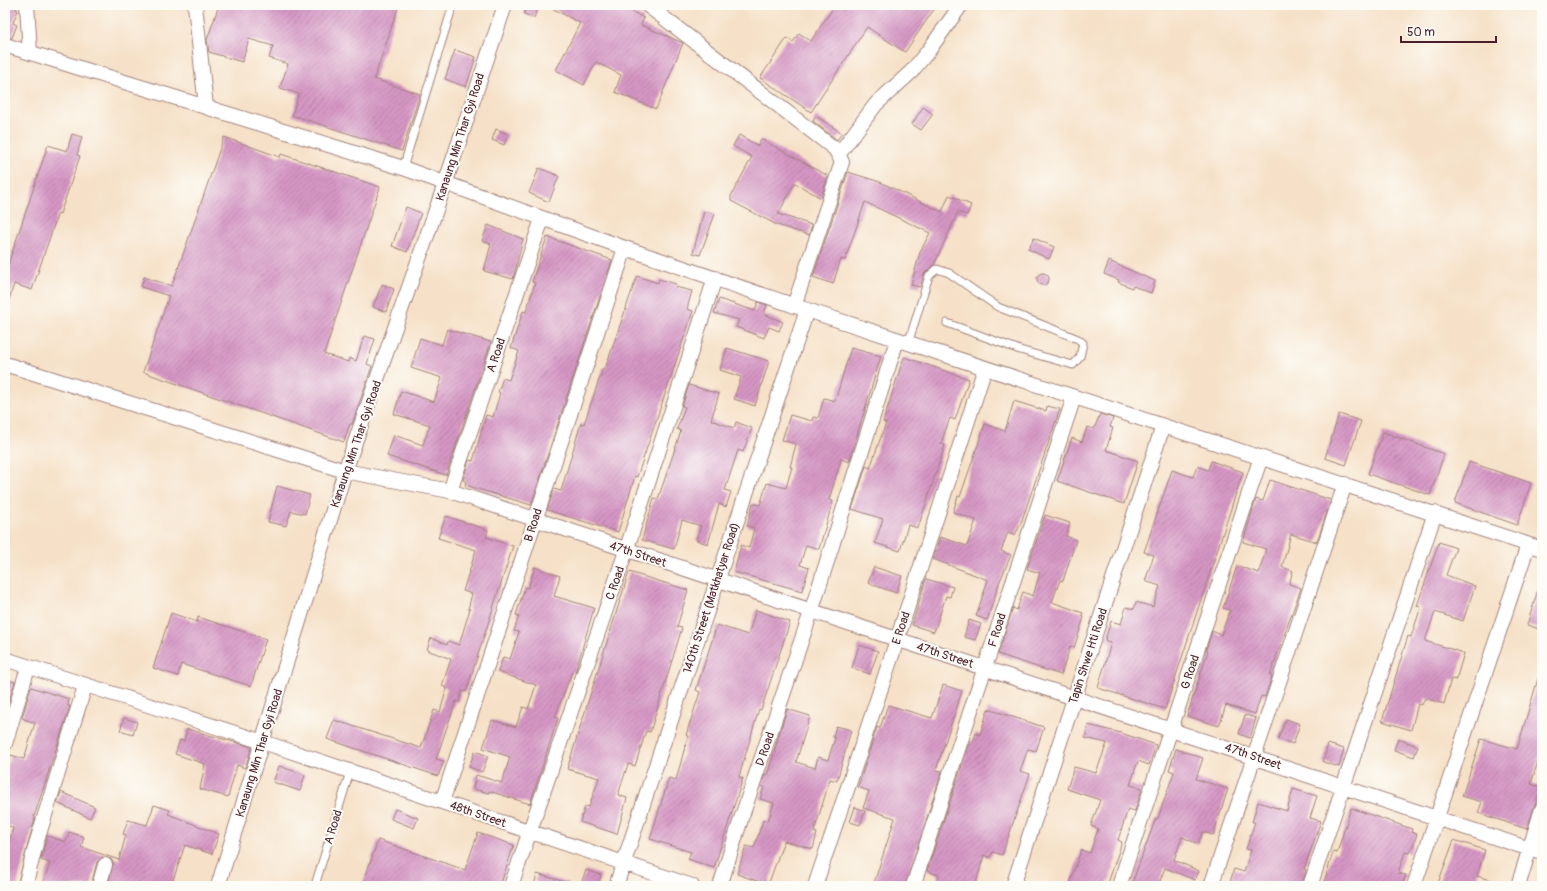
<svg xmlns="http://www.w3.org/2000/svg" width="1547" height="891" font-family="Pangolin,sans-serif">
	<defs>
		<pattern id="building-hatch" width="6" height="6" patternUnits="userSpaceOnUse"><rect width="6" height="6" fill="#d696c5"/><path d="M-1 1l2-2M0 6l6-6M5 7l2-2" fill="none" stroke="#b07aa0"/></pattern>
	</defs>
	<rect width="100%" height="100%" fill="#fdfcf7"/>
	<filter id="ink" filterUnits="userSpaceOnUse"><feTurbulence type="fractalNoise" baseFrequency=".025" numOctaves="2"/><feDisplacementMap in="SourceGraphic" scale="8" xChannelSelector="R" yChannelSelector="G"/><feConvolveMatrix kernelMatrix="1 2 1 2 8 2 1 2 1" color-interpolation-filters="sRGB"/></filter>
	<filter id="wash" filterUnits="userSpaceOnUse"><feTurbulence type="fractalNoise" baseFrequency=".012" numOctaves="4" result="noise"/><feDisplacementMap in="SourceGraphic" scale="16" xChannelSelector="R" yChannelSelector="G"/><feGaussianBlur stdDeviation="0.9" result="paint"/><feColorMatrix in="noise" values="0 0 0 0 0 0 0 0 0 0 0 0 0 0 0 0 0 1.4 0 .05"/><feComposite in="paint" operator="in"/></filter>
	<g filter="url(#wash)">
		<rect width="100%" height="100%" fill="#f6e1c8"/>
		<g id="blocks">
			<!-- building -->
			<path fill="url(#building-hatch)" d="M5 5H17L16 10H18L13 23 17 25 12 38 5 37Z
				M219 5H399L374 79 420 94 402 151 292 115 299 94 280 88 288 64 269 58 273 46 249 39 242 62 209 52 207 40Z
				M527 5H539L534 18 524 14Z
				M546 5H619L644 18 641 25 683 43 656 109 615 92 621 75 596 62 584 85 556 70 580 23Z
				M835 5H937L905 52 867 27 811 112 760 78 787 38 793 42 799 33 811 41Z
				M455 50 476 57 466 87 445 79Z
				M923 107 933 114 921 130 912 124Z
				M816 116 842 133 837 140 813 121Z
				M496 129 508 134 504 145 492 140Z
				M72 134 82 137 77 155 80 156 60 214 58 213 32 290 14 284 8 303H5V274L48 145 67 151Z
				M739 135 758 146 761 139 828 176 821 198 795 183 778 214 812 225 809 235 777 225 731 201V196L752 157 733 146Z
				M224 137 280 157 281 154 380 187 324 354 348 362 349 358 356 361 364 336 375 339 367 364 372 366 352 424H350L344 442 143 372 169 296 141 287 144 277 172 286Z
				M539 168 559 176 549 202 529 193Z
				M848 172 880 182 942 212 949 195 971 205 967 215 958 212 934 265 924 274 920 287 911 285 920 252 930 233 865 202 845 260 841 259 833 284 813 277Z
				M406 207 421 213 407 252 392 246Z
				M704 211 715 214 700 255 693 253Z
				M488 225 523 239 513 279 484 271 491 244 482 241Z
				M547 237 612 260 531 505 465 485 466 482 463 480 469 460 473 461 486 415 493 417 500 393 498 392 503 378 509 380 519 351 511 348 523 311 526 312 535 283 532 282Z
				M1034 238 1054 247 1049 259 1028 249Z
				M1109 261 1155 281 1151 293 1133 286 1132 288 1118 282 1119 280 1104 274Z
				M1037 279a6 6 0 1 1 12 0a6 6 0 1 1-12 0Z
				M637 276 658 283 659 279 676 284 675 287 692 291 687 309 693 311 637 477 635 476 618 532 547 510 554 489 561 491 581 423 584 424 603 368 605 369Z
				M382 284 394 289 386 312 373 307Z
				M719 299 755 311 758 302 767 305 764 314 783 322 779 331 769 327 764 338 736 327 739 320 714 313Z
				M447 329 491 342 446 475 387 456 394 435 423 445 430 425 394 414 401 391 434 402 442 378 411 368 420 338 442 345Z
				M727 348 769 361 755 406 734 399 741 377 720 370Z
				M851 348 881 356 849 462 841 459 829 500 833 501 819 549 806 545 800 565 809 568 802 591 734 572 741 545 749 548 754 528 747 526 753 503 760 505 767 483 786 488 792 467H790L796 444 782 440 790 415 812 421 813 417 818 418 824 398 835 401Z
				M904 357 969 379 955 420 950 418 941 443 945 445 918 528 908 525 900 551 875 543 883 519 852 509 866 466 870 468 886 423 883 422Z
				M689 385 719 394 711 420 734 428 736 422 752 428 743 452 738 450 725 490 731 492 726 507 719 504 708 544 696 540 701 526 682 520 674 549 642 540 654 498 658 499 681 431 677 429 685 407 682 406Z
				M1014 401 1046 411 1047 406 1060 409 1021 523 1015 535 1008 532 1001 551 1011 555 999 583 987 620 976 616 988 580 933 559 940 537 967 546 976 520 953 512 958 496 960 497 985 424 1005 431Z
				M1100 414 1113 418 1110 427 1113 428 1106 450 1138 461 1124 504 1057 481 1072 438 1082 442 1087 427 1094 429Z
				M1339 414 1361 421 1346 465 1325 458Z
				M1383 432 1444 454 1430 495 1368 474Z
				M1211 461 1243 472 1165 709 1098 688 1111 643 1105 640 1111 621 1121 624 1126 607 1134 609 1136 602 1153 607 1160 586 1145 581 1154 555 1144 552 1172 470 1193 477 1197 466 1208 470Z
				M1469 462 1531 483 1517 525 1455 503Z
				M1270 480 1331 500 1317 542 1291 534 1282 567 1293 571 1289 584 1301 588 1270 675 1272 676 1265 697 1261 696 1255 714 1226 705 1219 726 1187 716 1208 651 1206 650 1212 631 1221 635 1230 610 1223 608 1237 566 1259 573 1266 549 1243 542 1256 499 1263 501Z
				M277 486 310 495 305 514 291 511 286 526 268 522Z
				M1045 515 1070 523 1066 536 1076 540 1063 581 1060 580 1052 602 1083 613 1082 616 1084 617 1074 648 1070 647 1061 675 998 654 1013 608 1017 610 1023 592 1033 596 1040 573 1027 569Z
				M446 516 488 530 486 537 513 546 466 692 462 691 459 702 456 701 436 759 444 761 438 776 327 739 334 720 421 748 434 710 440 712 447 688 442 686 451 659 427 650 431 638 447 645 448 641 459 645 470 609H468L472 594 463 591 476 550 438 538Z
				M1439 542 1456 548 1446 575 1475 586 1463 621 1435 612 1425 641 1464 653 1456 680 1451 679 1444 704 1425 698 1422 705 1418 704 1411 730 1382 721 1408 636 1411 637 1421 607 1417 606Z
				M535 567 560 576 554 596 594 608 575 673 572 672 555 717 558 718 530 804 489 791V793L473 789 476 775 502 783 510 757 483 748 492 720 516 727 523 707 528 709 536 685 498 672 503 657 510 659 519 632 514 631 519 616 516 615 525 587 528 588Z
				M874 567 902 576 896 593 868 583Z
				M629 572 688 590 677 627 682 628 650 732 646 731 635 766 628 764 618 795 627 798 617 834 580 822 585 806 589 807 599 778 567 769Z
				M926 579 953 587 950 597 946 596 934 632 912 625Z
				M1540 583H1542V630L1527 625Z
				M756 610 790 622 761 710 759 709 739 777 743 778 714 868 688 859 691 852 650 839 669 778 676 780 688 736 686 735 700 692 696 690 717 625 748 635Z
				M171 613 197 622 198 617 266 639 251 686 181 664 178 676 153 668Z
				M969 620 981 624 975 640 964 637Z
				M859 645 878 651 870 674 852 668Z
				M1540 672H1542V748L1531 784 1541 787 1527 829 1478 813 1482 802 1462 796 1481 739 1517 749Z
				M5 679 15 682 5 713Z
				M943 685 962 691 936 770 942 771 905 886H873L895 818 863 808 869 791 858 787 877 727 880 728 888 705 932 718Z
				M31 687 69 699 68 706H70L34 817 35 818 17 886H5V857L13 828 5 824V773L11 755 24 759 35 723 22 718Z
				M787 709 810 716 796 762 815 768 818 757 828 760 835 738 833 737 836 726 851 730 837 781 830 779 814 832 817 833 813 849 784 841 768 885 737 874 746 846 754 848 763 820 768 821 774 803 760 799 764 787 761 786 765 774 767 775Z
				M988 709 1044 727 1036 751 1028 749 1020 771 1030 774 1002 855 993 852 990 858 984 855 975 886H935L939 875 927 871 970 741 973 742 976 733 980 735Z
				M1245 715 1256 718 1250 738 1239 734Z
				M124 718 137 722 133 735 120 731Z
				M1286 719 1300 724 1293 744 1278 739Z
				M1088 725 1121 733 1156 745 1149 765 1138 761 1130 785 1142 788 1135 811 1128 809 1118 840 1122 842 1107 886H1069L1081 850 1090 853 1098 829 1091 826 1100 800 1067 789 1074 767 1096 773 1107 743 1085 738Z
				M187 729 252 747 245 768 237 765 228 797 200 789 205 764 175 754 180 740 184 741Z
				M1398 739 1418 746 1414 757 1394 750Z
				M1328 744 1344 749 1339 767 1323 762Z
				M1176 749 1203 758 1196 779 1228 789 1213 835 1203 832 1198 844 1182 837 1174 860 1199 871 1195 880 1165 868 1158 886H1131L1156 818H1158L1174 772 1169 770Z
				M475 751 488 756 482 772 469 767Z
				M279 766 305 775 300 791 273 782Z
				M1293 789 1317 796 1310 818 1321 821 1304 869 1306 870 1302 886H1229L1234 869 1244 872 1251 850 1246 849 1255 822H1252L1258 802 1287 811Z
				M61 792 95 807 90 818 57 803Z
				M154 805 170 810 168 814 219 834 212 854 185 845 171 886H108L113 863 111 859 103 857 97 862 91 886H42L50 863 41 860 47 836 66 842 69 832 84 837 81 847 119 860 126 835 123 834 128 820 147 825Z
				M855 807 865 811 860 825 850 822Z
				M1351 808 1412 829 1411 832 1417 834 1410 853 1405 852 1398 873 1406 875 1402 886H1323L1333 852 1337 853Z
				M395 809 418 818 414 828 391 819Z
				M478 833 514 845 500 886H362L378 840 465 870Z
				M1454 840 1485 850 1477 876 1500 883V886H1437Z
				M586 870 601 875 598 886H580Z
				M537 874 569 883V886H534Z"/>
		</g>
	</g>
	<g filter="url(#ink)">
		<use href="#blocks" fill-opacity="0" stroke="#a0807a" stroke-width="1"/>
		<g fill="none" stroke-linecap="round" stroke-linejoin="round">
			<!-- service casing -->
			<g stroke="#a0807a" stroke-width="9">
				<path id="service" d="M403 168 453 5
					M908 344 929 276 937 269 949 273 998 307 1078 339 1083 343 1080 357 1073 365 1020 350 947 323
					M316 882 350 772"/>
			</g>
			<!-- minor casing -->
			<g stroke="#a0807a" stroke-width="16">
				<path id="minor" d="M27 5 30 53
					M195 5 206 107
					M647 5 835 149 842 162 794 306
					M5 45 403 168 625 248 807 310 1542 549
					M838 155 876 104 911 72 929 50 961 5
					M5 364 345 471 450 491 1542 853
					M450 491 542 219
					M5 659 263 742 692 886
					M5 744 28 667
					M442 802 625 248
					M25 886 36 844 85 686
					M99 886 105 865
					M218 886 345 471 445 184 505 5
					M511 886 626 551 715 278
					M616 886 807 310
					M720 886 741 819 811 612 897 340
					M815 886 897 640 985 368
					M913 886 1074 397
					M1013 886 1163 426
					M1119 886 1261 457
					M1211 886 1345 484
					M1310 886 1435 513
					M1414 886 1528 545
					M1518 886 1542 809"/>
			</g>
			<!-- service -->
			<use href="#service" stroke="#fff" stroke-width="7"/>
			<!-- minor -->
			<use href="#minor" stroke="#fff" stroke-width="14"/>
		</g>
	</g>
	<g text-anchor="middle" stroke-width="4" stroke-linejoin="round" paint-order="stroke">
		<!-- street labels -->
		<g font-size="12" fill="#4a1f2b" stroke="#fdfcf7">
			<text transform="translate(460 137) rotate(-72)" y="4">Kanaung Min Thar Gyi Road</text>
			<text transform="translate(496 355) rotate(-71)" y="4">A Road</text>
			<text transform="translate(356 444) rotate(-71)" y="4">Kanaung Min Thar Gyi Road</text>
			<text transform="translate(533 525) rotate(-72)" y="4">B Road</text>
			<text transform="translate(638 554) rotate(18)" y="4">47th Street</text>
			<text transform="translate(615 583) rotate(-71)" y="4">C Road</text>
			<text transform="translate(711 598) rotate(-72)" y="4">140th Street (Matkhatyar Road)</text>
			<text transform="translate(901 628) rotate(-72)" y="4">E Road</text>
			<text transform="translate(997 630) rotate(-72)" y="4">F Road</text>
			<text transform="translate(945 655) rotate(18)" y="4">47th Street</text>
			<text transform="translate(1088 656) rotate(-72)" y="4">Tapin Shwe Hti Road</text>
			<text transform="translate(1190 672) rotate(-72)" y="4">G Road</text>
			<text transform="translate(765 749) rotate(-71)" y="4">D Road</text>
			<text transform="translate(259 753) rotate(-73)" y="4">Kanaung Min Thar Gyi Road</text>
			<text transform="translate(1253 756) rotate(19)" y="4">47th Street</text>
			<text transform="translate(478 814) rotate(19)" y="4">48th Street</text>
			<text transform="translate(333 827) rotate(-73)" y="4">A Road</text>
		</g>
	</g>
	<!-- margin -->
	<rect width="1547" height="891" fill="none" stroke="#fdfcf7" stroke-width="20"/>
	<!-- scale -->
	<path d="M1401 36v6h95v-6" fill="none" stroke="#4a1f2b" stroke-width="2"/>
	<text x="1407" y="36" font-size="12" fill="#4a1f2b" stroke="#fdfcf7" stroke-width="3" paint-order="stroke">50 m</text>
</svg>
